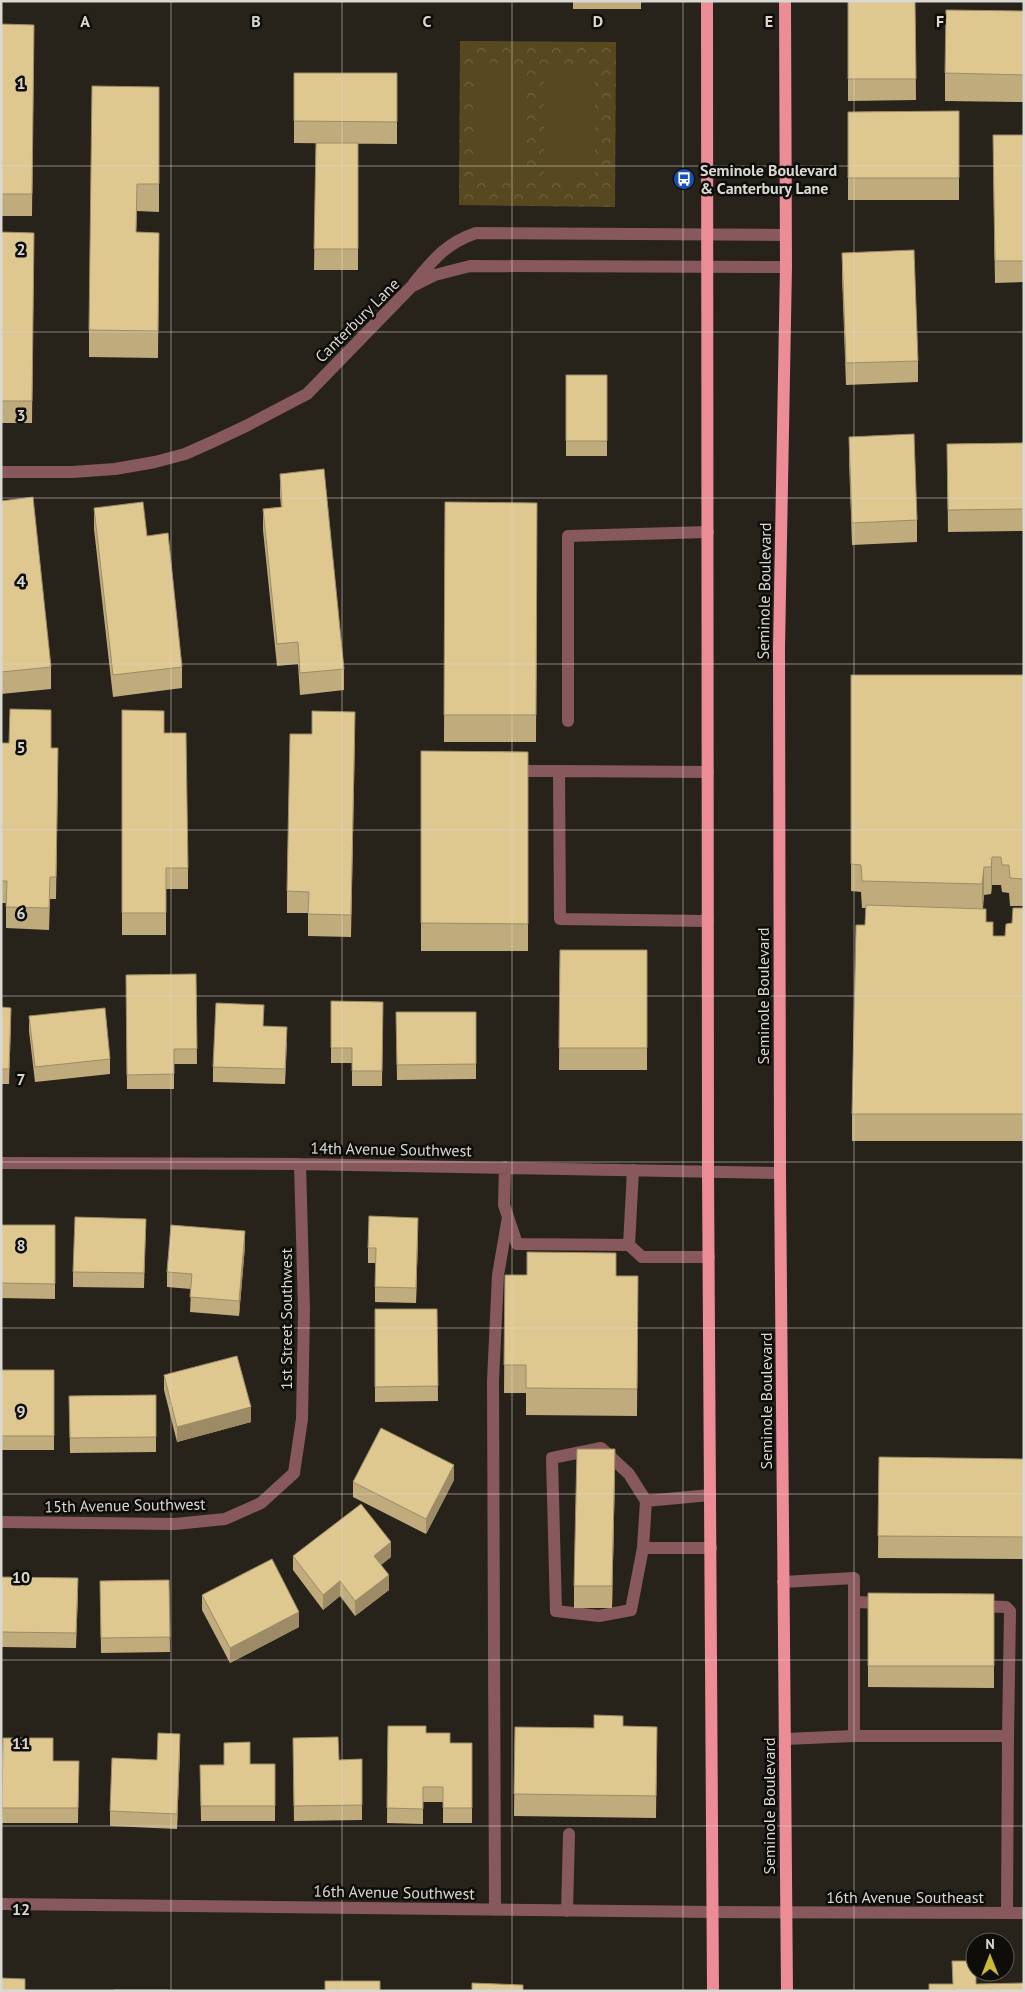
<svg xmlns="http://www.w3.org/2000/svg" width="1025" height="1992" font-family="'PT Sans',sans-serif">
	<defs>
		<pattern id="park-crowns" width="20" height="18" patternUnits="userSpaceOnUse" patternTransform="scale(1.25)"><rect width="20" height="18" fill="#574820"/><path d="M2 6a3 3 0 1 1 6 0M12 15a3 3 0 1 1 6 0" fill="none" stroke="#6f6240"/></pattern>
	</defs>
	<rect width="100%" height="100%" fill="#27231b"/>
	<!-- park -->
	<path fill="url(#park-crowns)" d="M460 41 616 42 615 207 459 205Z"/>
	<!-- garden -->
	<path fill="#574820" d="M476 67 527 68 526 176H475Z
		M544 67 595 68V176H544Z"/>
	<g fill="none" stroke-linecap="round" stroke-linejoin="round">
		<!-- minor -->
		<path stroke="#87595d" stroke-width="12" d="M414 283C433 260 446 243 476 233L785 235
			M1 472H72L115 469 155 462 185 454 212 442 246 426 307 394 411 287 435 275 470 266 786 267
			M568 721V536L708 532
			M511 771H559
			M708 772 559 771 560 919 708 921
			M1 1163 300 1164 780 1173
			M505 1167 504 1205 517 1244 629 1245 642 1257H709
			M629 1245 633 1170
			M710 1495 646 1501 629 1474 601 1448 552 1458 556 1611 599 1616 631 1610 643 1548H711
			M1 1522 175 1524 225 1519 261 1503 294 1473 302 1419 304 1310 300 1164
			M643 1548 646 1501
			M783 1582 854 1578V1736
			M854 1602 885 1603
			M977 1606 1006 1607 1010 1611 1008 1736
			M785 1739 854 1736H1008L1007 1913
			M1 1904 713 1912 1024 1913
			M495 1910 493 1381 498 1275 508 1217
			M567 1911 569 1834"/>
		<!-- major -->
		<path stroke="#eb8c96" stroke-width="12" d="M707 1 708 1172 713 1991
			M785 1 786 267 779 648 780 1173 787 1991"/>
	</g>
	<!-- wall -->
	<path fill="#c0ab7c" d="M573 1H641V9H573Z
		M848 1H915L916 100 848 101Z
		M1024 11V102L945 101V73Z
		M1 24 34 25 32 216H1Z
		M294 73H397V144L294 143Z
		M159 87V212L137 211 136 232 159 233 158 358 89 357V330Z
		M959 111V200H848V112Z
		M1024 135V282L995 283 993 156Z
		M316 143H358V270H314Z
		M1 232 34 233 32 423H1Z
		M842 253 918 361V382L846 385 842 275Z
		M566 375H607V456H566Z
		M849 437 917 520V542L852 545 849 459Z
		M1024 443V531L948 532 947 444Z
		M280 474 344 669V690L300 695 298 664 277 666 263 530V509L281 507 280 495Z
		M1 501 51 667V689L1 694Z
		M445 502 537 503 536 742H444Z
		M94 508 147 536 182 667V688L113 697 94 529Z
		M851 675H1024V906H1010L1009 893 1002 892 1001 885H992L991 894 984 895 983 909 986 922 993 936H1005L1012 923 1024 908V1141H852V1114L866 908H862L861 892 851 891Z
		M122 710 164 733 188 868V889H166V935H122Z
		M312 734H355L351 937 308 936V913H287V891Z
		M1 743 51 748 58 770 56 899H50L49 930 6 928V903H1Z
		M421 751 528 752V951H421Z
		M560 950H647V1070H559Z
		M196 974 197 1064H174V1089H127L126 975Z
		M331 1001 383 1002 382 1086H352V1063H331Z
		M1 1007 11 1023 9 1084H1Z
		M396 1012H476V1079L397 1080Z
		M29 1016 110 1059V1074L35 1082 29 1031Z
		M287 1042 285 1084 213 1082V1067Z
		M146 1219 144 1288 73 1287V1272Z
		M1 1225H55V1299L1 1298Z
		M418 1233 416 1303 375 1302V1263H368V1248Z
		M245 1246 239 1316 190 1312 191 1289 167 1287V1272Z
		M505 1275 638 1276 637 1416 526 1415V1393H504Z
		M375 1309H437L438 1401 375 1402Z
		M1 1370H54V1450H1Z
		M164 1375 251 1422 177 1442 164 1390Z
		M156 1395V1452L70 1453 69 1396Z
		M879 1457 1024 1459V1559L878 1558Z
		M615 1471 612 1608H574V1586Z
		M454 1480 426 1534 353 1497V1482Z
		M293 1556 391 1557 381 1565 389 1590 355 1616 340 1596 323 1610 293 1570Z
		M1 1577 78 1593 76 1648 1 1647Z
		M169 1580 170 1652 101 1653 100 1581Z
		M868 1593 994 1594V1688L868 1687Z
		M202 1595 299 1627 230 1663 202 1610Z
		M388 1726 426 1733 450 1743H472V1823H443V1802H423V1824L387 1823Z
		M623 1726 657 1727 656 1818 514 1816 515 1727 594 1728Z
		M3 1738 53 1761H79L78 1823H2Z
		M293 1738 339 1760 362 1759V1820L294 1821Z
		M180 1749 177 1829 110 1826V1811L157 1760Z
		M275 1764V1821H201L200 1765Z"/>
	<!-- shaded-wall -->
	<path fill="#9c8b65" d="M992 857V885L991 894V867Z
		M984 867V895L982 911V884Z
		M418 1218V1233L416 1303V1288Z
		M245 1231V1246L239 1316V1301Z
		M251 1407V1422L177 1442V1427Z
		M615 1449V1471L612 1608V1586Z
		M454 1465V1480L426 1534V1519Z
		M391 1542V1557L374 1570V1556Z
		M389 1575V1590L355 1616V1601Z
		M340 1581V1596L323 1610V1595Z
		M299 1612V1627L230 1663V1648Z
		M180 1734V1749L177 1829V1814Z"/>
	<!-- building -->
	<path fill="#dfc790" stroke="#9c8b65" d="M848 1H915L916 79H848Z
		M946 10 1024 11V75L945 73Z
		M1 24 34 25 32 194H1Z
		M294 73H397V122L294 121Z
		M92 86 159 87V184H137L136 232 159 233 158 331 89 330Z
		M959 111V178H848V112Z
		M993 135H1024V261H995Z
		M316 143H358V249H314Z
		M1 232 34 233 32 401H1Z
		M914 250 918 361 846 363 842 253Z
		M566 375H607V441H566Z
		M914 434 917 520 852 523 849 437Z
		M1024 443V509L948 510 947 444Z
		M324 469 344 669 300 673 298 642 277 644 263 509 282 507 280 474Z
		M33 497 51 667 1 672V501Z
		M143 502 147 536 168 533 182 667 113 675 94 508Z
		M445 502 537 503 536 715H444Z
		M851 675H1024V879L1010 878 1009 865H1002L1001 857H992L991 867H984L982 884 862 881 861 865 851 864Z
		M10 709 51 710V748H58L56 877H50L49 908 6 907 7 881H1V743H9Z
		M122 710 164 711V733H186L188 868H166V913H122Z
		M312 711 355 712 351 915 308 914 309 892 287 891 290 734H312Z
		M421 751 528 752V924L421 923Z
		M866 905 986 909V922H993V936H1005L1006 924 1012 923 1013 908H1024V1114H852L856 925H865Z
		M560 950H647V1048H559Z
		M196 974 197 1049H174V1074L127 1075 126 975Z
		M331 1001 383 1002 382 1071H352V1048H331Z
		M216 1003 264 1005 263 1026 287 1027 285 1069 213 1067Z
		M1 1007 11 1008 9 1069H1Z
		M105 1008 110 1059 35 1067 29 1016Z
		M396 1012H476V1064L397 1065Z
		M369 1216 418 1218 416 1288 375 1287 376 1248H368Z
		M75 1217 146 1219 144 1273 73 1272Z
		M1 1225H55V1284L1 1283Z
		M171 1225 245 1231 239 1301 190 1297 192 1274 167 1272Z
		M527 1252 616 1253V1276H638L637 1389 526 1388V1365H504L505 1275H527Z
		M375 1309H437L438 1386 375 1387Z
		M237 1356 251 1407 177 1427 164 1375Z
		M1 1370H54V1436H1Z
		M156 1395V1437L70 1438 69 1396Z
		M381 1428 454 1465 426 1519 353 1482Z
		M577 1449H615L612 1586H574Z
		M879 1457 1024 1459V1537L878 1536Z
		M361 1504 391 1542 374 1556 389 1575 355 1601 340 1581 323 1595 293 1556Z
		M272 1559 299 1612 230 1648 202 1595Z
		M1 1577 78 1578 76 1633 1 1632Z
		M169 1580 170 1637 101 1638 100 1581Z
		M868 1593 994 1594V1666H868Z
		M594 1715 623 1716V1726L657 1727 656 1796 514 1794 515 1727 594 1728Z
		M388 1726H426V1733H450V1743H472V1808H443V1787H423V1809L387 1808Z
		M158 1733 180 1734 177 1814 110 1811 112 1758 157 1760Z
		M338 1737 339 1760 362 1759V1805L294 1806 293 1738Z
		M3 1738H53V1761H79L78 1808H2Z
		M250 1742V1764H275V1806H201L200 1765H224V1743Z
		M952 1961H975V1972H976V1984L1024 1983V1991H929V1984H953Z
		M1 1978 25 1979V1991H1Z
		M325 1981H380V1991H325Z
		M472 1983 523 1985V1991H472Z
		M114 1990H168V1991H114Z"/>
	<!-- grid -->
	<path fill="none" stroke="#dad8d2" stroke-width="1" stroke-opacity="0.55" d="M171 1V1991M342 1V1991M512 1V1991M683 1V1991M854 1V1991M1 166H1024M1 332H1024M1 498H1024M1 664H1024M1 830H1024M1 996H1024M1 1162H1024M1 1328H1024M1 1494H1024M1 1660H1024M1 1826H1024"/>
	<!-- icons -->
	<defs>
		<g id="bus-disc" transform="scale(1.125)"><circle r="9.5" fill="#1a4fb4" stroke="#0e0d09"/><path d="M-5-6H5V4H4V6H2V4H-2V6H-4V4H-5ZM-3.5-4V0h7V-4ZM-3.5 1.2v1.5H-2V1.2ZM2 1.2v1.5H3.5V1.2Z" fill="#fff"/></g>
	</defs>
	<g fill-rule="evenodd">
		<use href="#bus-disc" x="684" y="179"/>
	</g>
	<g text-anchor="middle" stroke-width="5" stroke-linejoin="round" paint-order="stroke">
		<!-- poi labels -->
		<g font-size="16" font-weight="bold" fill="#dad8d2" stroke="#0e0d09" text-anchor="start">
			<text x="700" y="176">Seminole Boulevard<tspan x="700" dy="18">&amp; Canterbury Lane</tspan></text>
		</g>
		<!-- street labels -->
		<g font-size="16" fill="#dad8d2" stroke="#0e0d09">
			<text transform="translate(357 320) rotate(-45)" y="6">Canterbury Lane</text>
			<text transform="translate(764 591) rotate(-89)" y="6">Seminole Boulevard</text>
			<text transform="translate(763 996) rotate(-90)" y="6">Seminole Boulevard</text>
			<text transform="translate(391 1149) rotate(1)" y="6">14th Avenue Southwest</text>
			<text transform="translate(286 1319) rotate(-90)" y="6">1st Street Southwest</text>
			<text transform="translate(766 1401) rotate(-90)" y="6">Seminole Boulevard</text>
			<text transform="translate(125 1505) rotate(-1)" y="6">15th Avenue Southwest</text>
			<text transform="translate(769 1806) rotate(-90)" y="6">Seminole Boulevard</text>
			<text transform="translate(394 1892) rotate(1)" y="6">16th Avenue Southwest</text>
			<text x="905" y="1903">16th Avenue Southeast</text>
		</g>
	</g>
	<g font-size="16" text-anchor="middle" font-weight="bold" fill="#dad8d2" stroke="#0e0d09" stroke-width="5" stroke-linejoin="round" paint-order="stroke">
		<text x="85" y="27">A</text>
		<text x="256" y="27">B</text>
		<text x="427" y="27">C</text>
		<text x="598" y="27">D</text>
		<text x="769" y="27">E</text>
		<text x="940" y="27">F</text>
		<text x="21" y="89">1</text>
		<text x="21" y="255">2</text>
		<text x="21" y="421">3</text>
		<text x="21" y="587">4</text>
		<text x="21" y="753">5</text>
		<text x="21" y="919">6</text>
		<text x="21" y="1085">7</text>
		<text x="21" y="1251">8</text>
		<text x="21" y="1417">9</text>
		<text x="21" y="1583">10</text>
		<text x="21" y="1749">11</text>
		<text x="21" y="1915">12</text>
	</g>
	<!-- border -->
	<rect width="1025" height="1992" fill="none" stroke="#dad8d2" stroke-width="5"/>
	<!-- north arrow -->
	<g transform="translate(990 1957)"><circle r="24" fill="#0e0d09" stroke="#605e59"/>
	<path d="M0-4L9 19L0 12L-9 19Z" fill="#ccb938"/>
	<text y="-8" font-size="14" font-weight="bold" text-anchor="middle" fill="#dad8d2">N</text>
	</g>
</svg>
